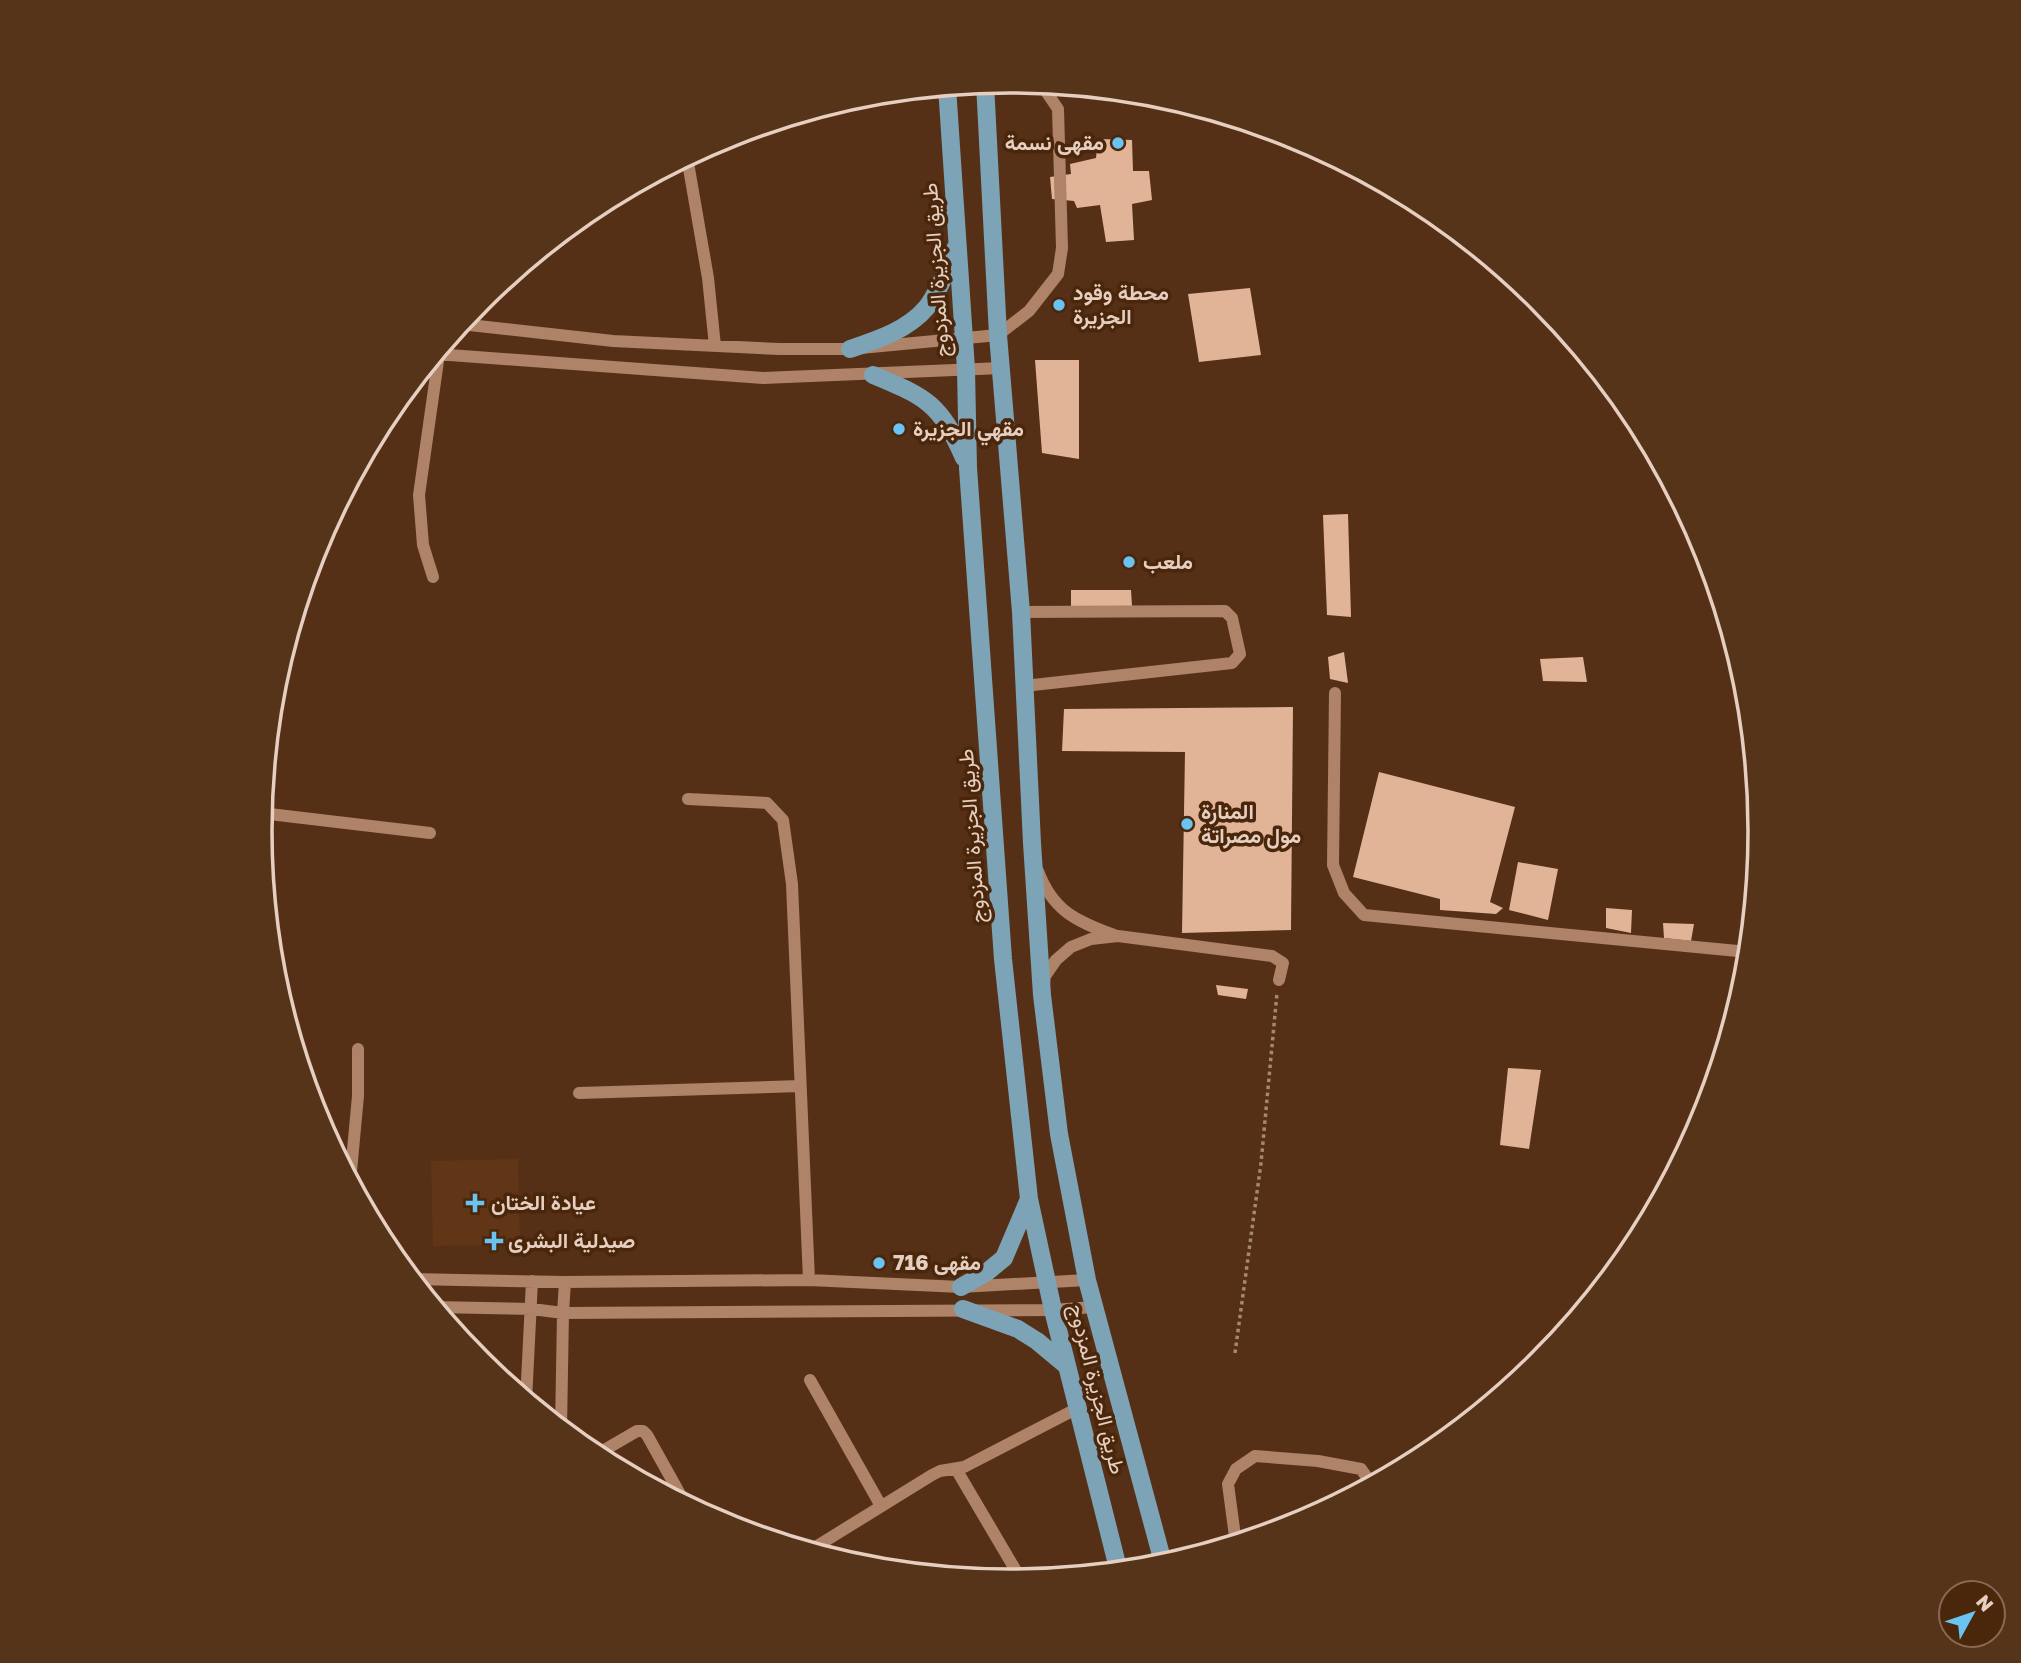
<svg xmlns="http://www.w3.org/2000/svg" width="2021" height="1663" font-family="'Golos Text',Vazirmatn,sans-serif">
	<rect width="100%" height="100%" fill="#553017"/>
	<!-- built -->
	<path fill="#613617" d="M518 1159 520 1245 433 1246 431 1161Z"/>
	<!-- building -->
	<path fill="#e1b497" d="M1098 139 1132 140 1133 171H1149L1152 200 1132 204 1134 240 1106 242 1100 205 1077 208 1074 201 1052 199 1050 177 1071 174 1070 164 1096 158Z
		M1250 288 1261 355 1199 362 1188 294Z
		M1035 360H1079V459L1042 453Z
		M1348 514 1351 617 1327 615 1323 515Z
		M1071 590H1131L1132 606 1071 609Z
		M1344 652 1348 683 1330 679 1328 657Z
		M1583 657 1587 682 1543 681 1540 659Z
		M1293 707 1291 930 1182 933 1185 752 1062 751 1064 709Z
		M1379 772 1515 807 1490 902 1503 908 1496 914 1440 910V899L1353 877Z
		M1518 862 1558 869 1548 920 1509 910Z
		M1606 908 1632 910 1631 933 1606 928Z
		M1663 923 1694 924 1691 941 1664 938Z
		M1216 985 1248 989 1246 999 1218 995Z
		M1508 1068 1541 1070 1529 1149 1500 1145Z"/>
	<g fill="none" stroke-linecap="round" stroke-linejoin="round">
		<!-- path -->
		<path stroke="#a58774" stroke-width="3.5" stroke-dasharray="3.5 3.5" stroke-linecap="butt" d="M1235 1353 1261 1163 1277 993"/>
		<!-- minor -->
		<path stroke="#ae8368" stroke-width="12" d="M687 157 708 278 715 346
			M460 324 613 341 779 349H850L998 335 1029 311 1058 274 1062 248 1058 109 1041 84
			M436 354 763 378 1002 368
			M433 577 423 545 419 495 439 354
			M1021 612 1225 611 1232 618 1240 654 1232 663 1024 686
			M1335 693 1333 865 1344 893 1364 915 1748 952
			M688 799 767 803 783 820 792 884 809 1280
			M261 813 430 833
			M1038 871C1053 911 1076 921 1114 935
			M1746 981 1750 950
			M1044 984 1045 976 1056 960 1071 947 1091 939 1118 936 1272 956 1283 963 1279 980
			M579 1093 800 1086
			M350 1182 358 1096V1049
			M411 1279 565 1282 809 1280 961 1287 1087 1280
			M434 1307 532 1309 563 1313 565 1282
			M810 1380 881 1506
			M526 1401 532 1281
			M561 1429 563 1313 1053 1310 1093 1307
			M594 1456 637 1431H643L647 1435 686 1505
			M956 1469 1022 1581
			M1236 1544 1228 1484 1236 1469 1255 1456 1318 1461 1361 1469 1368 1479 1370 1487
			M809 1551 932 1475 940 1471 964 1467 1078 1408"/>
		<!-- major -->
		<path stroke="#7ca3b6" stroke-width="18" d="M985 83 998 335 1021 612 1032 843 1042 995 1059 1134 1087 1280 1164 1566
			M947 87 966 369 968 468 1003 959 1029 1199 1053 1310 1119 1572
			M850 349C877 340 908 330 927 307 940 290 948 266 956 247
			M873 375C926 397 940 403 964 458
			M961 1287 987 1272 1004 1258 1029 1199
			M963 1309 1018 1329 1037 1341 1067 1366"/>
	</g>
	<!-- markers -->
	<g fill="#6bc3f2" stroke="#4a260b" stroke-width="2.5">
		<circle cx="1118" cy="143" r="7"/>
		<circle cx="1059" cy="305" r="7"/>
		<circle cx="899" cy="429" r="7"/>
		<circle cx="1129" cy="562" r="7"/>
		<circle cx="1187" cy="824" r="7"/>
		<path d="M471.5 1192.5h7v7h7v7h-7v7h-7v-7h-7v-7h7z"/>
		<path d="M490.5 1230.5h7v7h7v7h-7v7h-7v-7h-7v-7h7z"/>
		<circle cx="879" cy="1263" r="7"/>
	</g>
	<g text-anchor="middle" stroke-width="7" stroke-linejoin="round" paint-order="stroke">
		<!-- poi labels -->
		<g font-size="21" font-weight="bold" fill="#e6cfc1" stroke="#4a260b" text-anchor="start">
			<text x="1104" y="150" text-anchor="end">مقهى نسمة</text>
			<text x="1073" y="300">محطة وقود<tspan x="1073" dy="24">الجزيرة</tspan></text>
			<text x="913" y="436">مقهي الجزيرة</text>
			<text x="1143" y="569">ملعب</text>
			<text x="1201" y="819">المنارة<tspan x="1201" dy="24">مول مصراتة</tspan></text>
			<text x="491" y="1210">عيادة الختان</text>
			<text x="508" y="1248">صيدلية البشرى</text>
			<text x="893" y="1270">مقهى 716</text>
		</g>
		<!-- street labels -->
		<g font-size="21" fill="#e6cfc1" stroke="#4a260b">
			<text transform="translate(936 270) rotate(-94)" y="7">طريق الجزيرة المزدوج</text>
			<text transform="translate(972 836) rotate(-94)" y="7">طريق الجزيرة المزدوج</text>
			<text transform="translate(1097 1389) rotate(76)" y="7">طريق الجزيرة المزدوج</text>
		</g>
	</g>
	<!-- crop -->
	<path d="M0 0H2021V1663H0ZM272 831a738 738 0 1 1 1476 0a738 738 0 1 1-1476 0Z" fill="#56341a" fill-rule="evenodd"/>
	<path fill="none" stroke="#e6cfc1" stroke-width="3.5" d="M272 831a738 738 0 1 1 1476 0a738 738 0 1 1-1476 0Z"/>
	<!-- north arrow -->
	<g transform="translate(1972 1614) rotate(50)"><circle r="33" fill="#4a260b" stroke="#886a54" stroke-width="2"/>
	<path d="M0-5L12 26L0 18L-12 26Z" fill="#6bc3f2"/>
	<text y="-10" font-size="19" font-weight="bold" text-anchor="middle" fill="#e6cfc1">N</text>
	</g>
</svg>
